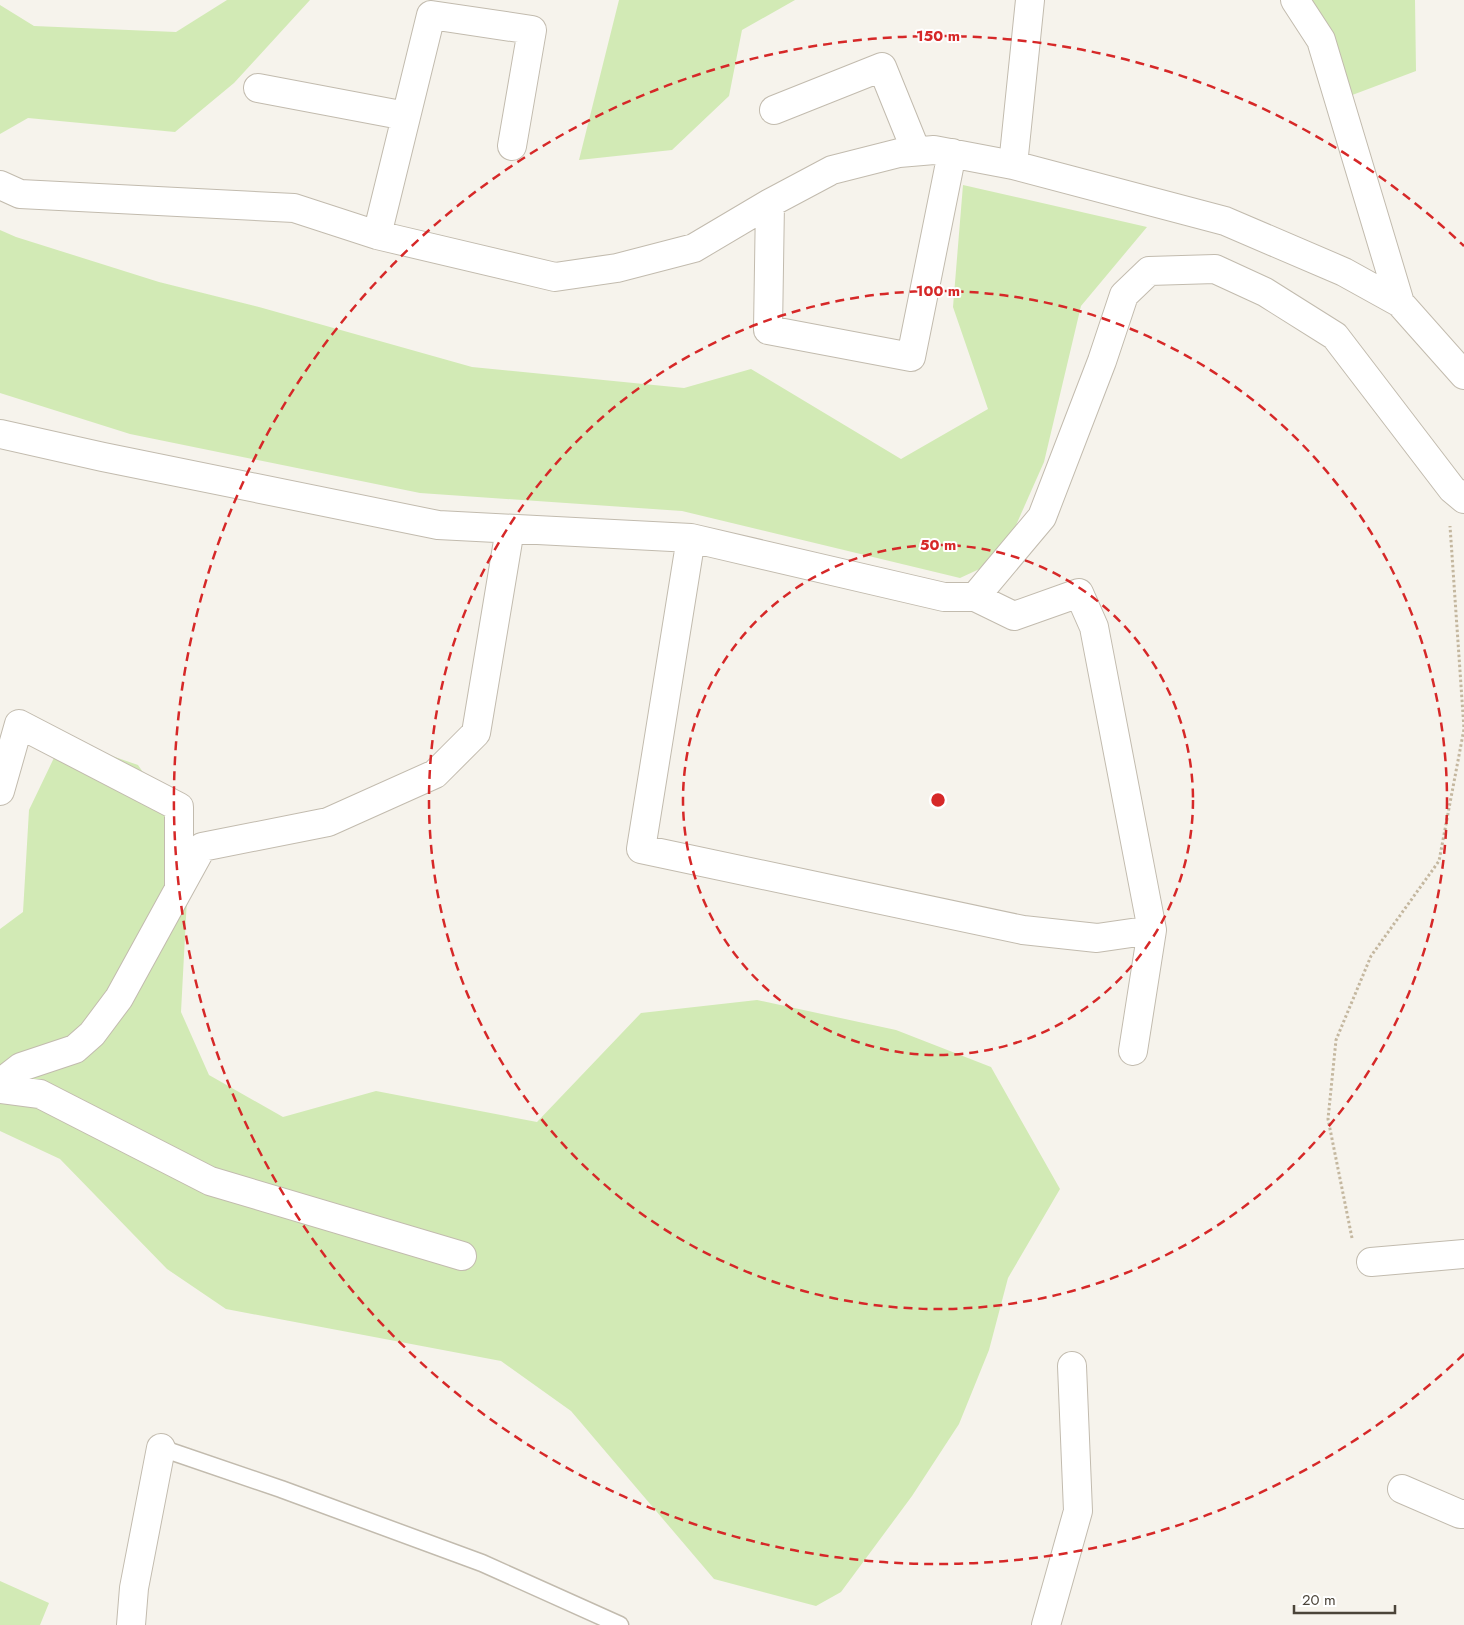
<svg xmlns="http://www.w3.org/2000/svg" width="1464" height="1625" font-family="Jost,sans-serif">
	<rect width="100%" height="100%" fill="#f6f3ec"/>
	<!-- green -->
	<path fill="#d2eab5" d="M227 0H310L234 83 175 132 28 118 0 134V5L34 26 176 32Z
		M619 0H795L742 30 729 96 672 150 579 160Z
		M1295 0H1415L1416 71 1339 100Z
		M963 185 1147 227 1081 306 1044 462 1001 559 960 578 682 511 420 493 130 434 0 393V230L16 237 159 282 259 307 472 367 684 388 751 369 901 459 988 409 953 307Z
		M63 739 138 765 190 841 181 1012 209 1075 283 1117 376 1091 537 1122 641 1013 757 1000 896 1030 991 1067 1060 1189 1008 1278 989 1350 959 1424 912 1496 841 1592 816 1606 714 1579 571 1411 501 1361 226 1309 167 1269 60 1159 0 1131V929L23 912 29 810Z
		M0 1581 49 1603 40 1625H0Z"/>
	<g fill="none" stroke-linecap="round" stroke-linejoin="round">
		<!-- lane casing -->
		<g stroke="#c2bbae" stroke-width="19">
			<path id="lane" d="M161 1448 281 1489 482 1563 620 1625"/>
		</g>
		<!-- street casing -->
		<g stroke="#c2bbae" stroke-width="30">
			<path id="street" d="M1295 0 1321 40 1400 303
				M258 88 406 116
				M774 110 882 67 916 151
				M1013 165 1030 0
				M0 185 20 194 294 208 377 235 555 277 617 268 694 248 770 203 832 170 899 153 934 150 1013 165 1225 221 1344 272 1400 303 1464 375
				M770 203 768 330 911 357 952 153
				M377 235 431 15 532 30 512 146
				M0 434 103 457 438 525 691 538 944 597H975L1042 517 1102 361 1124 295 1149 271 1215 269 1265 292 1335 336 1452 489 1464 499
				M691 538 641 849 1023 930 1097 938 1152 930
				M975 597 1014 616 1079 593 1094 627 1152 930 1133 1051
				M0 791 19 724 179 807V887
				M0 1083 21 1067 75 1049 92 1034 119 998 202 847 328 822 435 774 476 733 510 529
				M0 1089 40 1094 210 1181 462 1256
				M1371 1262 1464 1254
				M1402 1489 1460 1514H1464
				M131 1625 134 1588 161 1448
				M1046 1625 1078 1511 1072 1366"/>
		</g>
		<!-- path -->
		<path stroke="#c4b79f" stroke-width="3" stroke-dasharray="2.5 2.5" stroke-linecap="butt" d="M1352 1238 1328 1119 1336 1040 1371 956 1439 861 1464 729 1450 526"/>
		<!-- lane -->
		<use href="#lane" stroke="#fff" stroke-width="16"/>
		<!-- street -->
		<use href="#street" stroke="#fff" stroke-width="28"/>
	</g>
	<!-- distance rings -->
	<g fill="none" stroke="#d62828" stroke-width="2.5" stroke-dasharray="9 6">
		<circle cx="938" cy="800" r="255"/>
		<circle cx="938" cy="800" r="509"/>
		<path d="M1464 1354A764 764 0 1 1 1464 246"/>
	</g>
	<circle cx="938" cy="800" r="8" fill="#d62828" stroke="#fff" stroke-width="2.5"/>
	<g font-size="15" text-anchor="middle" font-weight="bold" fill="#d62828" stroke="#fff" stroke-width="4" stroke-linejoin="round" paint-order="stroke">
		<text x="938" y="41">150 m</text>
		<text x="938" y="296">100 m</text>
		<text x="938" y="550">50 m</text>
	</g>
	<!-- scale -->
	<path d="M1294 1605v8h101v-8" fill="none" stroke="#4b4439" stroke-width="2.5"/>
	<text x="1302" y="1605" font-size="15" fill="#4b4439" stroke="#ffffff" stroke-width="4" paint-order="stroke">20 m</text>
</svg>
